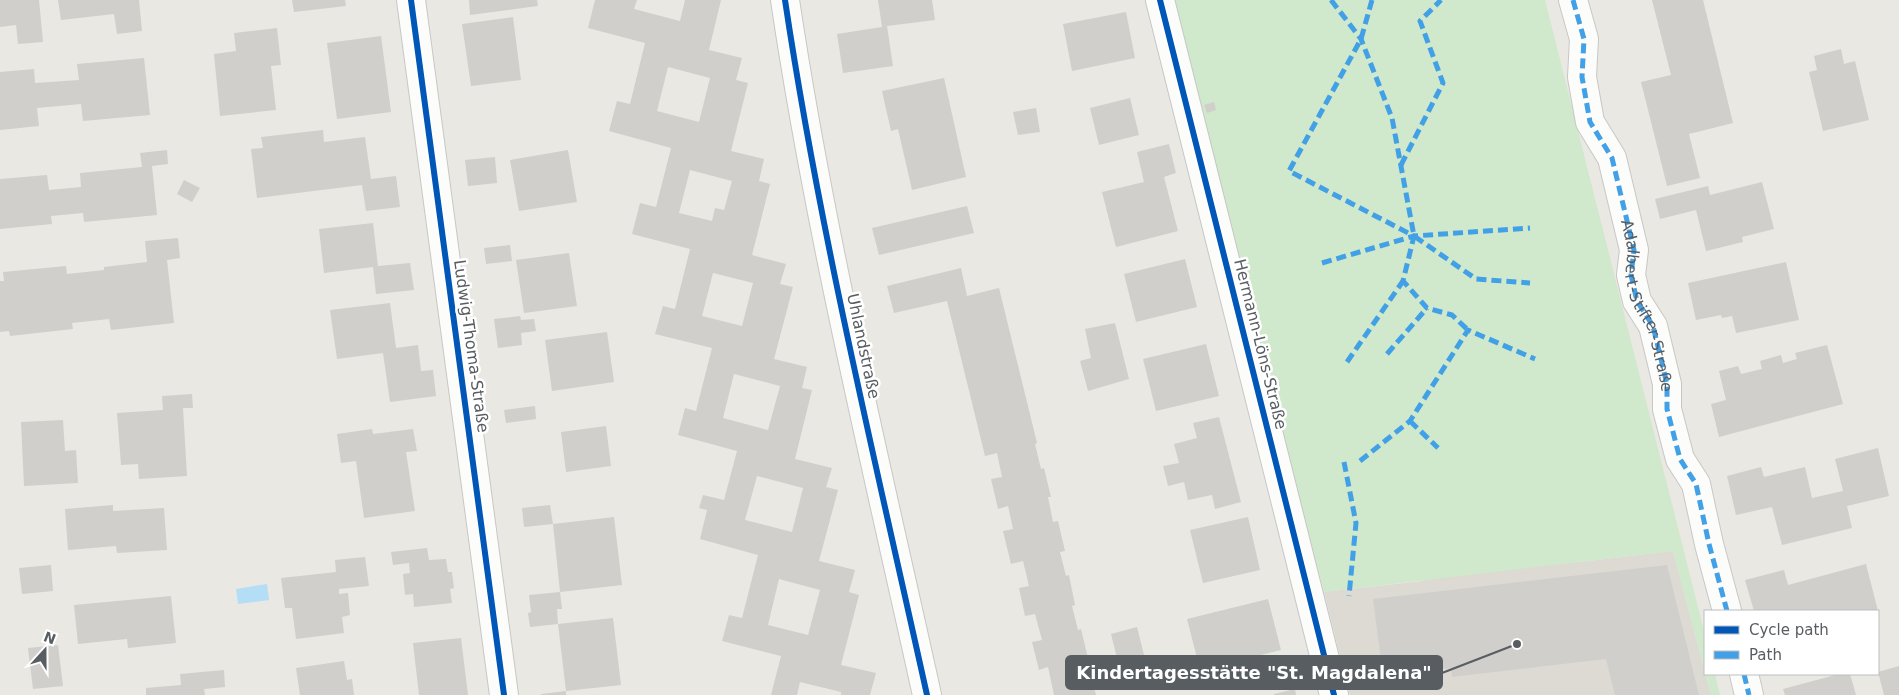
<svg xmlns="http://www.w3.org/2000/svg" width="1899" height="695" font-family="'DejaVu Sans',sans-serif">
	<rect width="100%" height="100%" fill="#eae8e2"/>
	<!-- education -->
	<path fill="#dcdad2" d="M1418 539 1580 562 1673 551 1711 695H1350L1324 592 1423 581Z"/>
	<!-- green -->
	<path fill="#d0e8cb" d="M1169 0H1545L1705 635V674H1715L1720 695H1711L1673 551 1324 592Z"/>
	<!-- water -->
	<path fill="#b4ddf6" d="M267 584 269 600 238 604 236 589Z"/>
	<!-- building -->
	<path fill="#d0cfcb" fill-rule="evenodd" d="M0 0H39L43 42 18 44 16 25 0 27Z
		M58 0H139L142 31 117 34 114 14 61 20Z
		M292 0H345L346 6 294 12Z
		M469 0H537L538 6 470 15Z
		M595 0H637L634 9 680 21 685 0H721L709 50 742 58 736 80 748 83 731 151 764 159 759 181 770 184 752 255 786 264 780 284 793 287 774 359 807 367 802 388 812 390 795 459 832 468 826 487 838 490 819 561 855 570 849 592 859 595 841 665 876 673 870 695H841V692L800 682 797 695H771L781 656 722 641 729 615 742 618 758 555 700 539 707 510 699 508 703 495 724 500 737 451 678 435 685 408 696 411 712 348 655 334 663 306 675 309 690 249 632 234 640 203 656 207 671 148 609 131 617 101 630 104 645 43 588 28ZM668 67 710 78 699 122 657 111ZM690 170 732 181 724 210 715 208 712 221 679 213ZM713 273 753 283 742 326 702 316ZM734 374 780 386 768 430 723 418ZM757 476 803 488 792 532 745 520ZM779 579 820 590 808 635 768 625Z
		M878 0H932L935 20 887 26 893 66 843 73 837 34 882 27Z
		M1652 0H1703L1733 123 1689 134 1700 178 1667 186 1641 82 1671 75Z
		M1126 12 1135 58 1072 71 1063 24Z
		M513 17 521 80 471 86 462 24Z
		M277 28 281 65 271 66 276 110 220 116 214 54 236 51 234 33Z
		M381 36 391 112 337 119 327 43Z
		M1841 49 1844 64 1855 61 1869 120 1823 131 1809 72 1817 70 1814 56Z
		M144 58 150 115 83 121 81 104 37 108 39 126 0 130V72L34 69 35 83 79 80 77 64Z
		M944 78 966 177 912 190 898 129 891 131 882 91Z
		M1130 98 1139 135 1099 145 1090 108Z
		M1214 102 1216 110 1207 113 1204 105Z
		M1036 108 1040 132 1018 135 1013 112Z
		M323 130 324 142 365 137 371 179 396 176 400 207 366 211 362 185 257 198 251 149 263 148 261 137Z
		M1169 144 1176 173 1164 177 1178 231 1116 247 1102 192 1144 182 1137 152Z
		M167 150 168 164 152 166 157 215 84 222 83 213 51 216 52 224 0 229V179L47 175 49 190 81 187 80 173 142 167 140 153Z
		M568 150 577 202 519 211 510 160Z
		M495 157 497 183 468 186 465 160Z
		M184 180 200 188 192 202 177 194Z
		M1762 182 1774 229 1742 237 1743 242 1706 251 1696 210 1660 219 1655 199 1708 186 1710 195Z
		M967 206 974 233 879 255 872 228Z
		M373 223 378 266 410 263 414 290 376 294 373 267 324 273 319 229Z
		M178 238 180 258 167 260 174 323 111 330 109 319 72 323 73 329 10 336 9 331 0 332V281H4L3 272 66 266 67 274 104 270V267L147 262 145 241Z
		M510 245 512 261 486 264 484 248Z
		M569 253 577 306 524 313 516 260Z
		M1185 259 1197 307 1136 322 1124 274Z
		M1786 262 1799 320 1736 333 1732 316 1722 318 1721 315 1696 320 1688 283Z
		M961 268 967 296 999 288 1037 443 1035 444 1041 469 1044 468 1051 497H1048L1053 522 1058 521 1065 551 1060 552 1066 576 1069 575 1075 605 1072 606 1078 630 1081 629 1088 658H1085L1090 684 1093 683 1096 695H1054L1048 667 1039 670 1032 642 1042 640 1035 614 1025 616 1019 588 1029 586 1023 561 1011 564 1003 531 1013 529 1008 506 998 509 991 479 1002 477 997 453 985 456 947 301 894 313 887 286Z
		M390 303 396 348 418 345 421 371 433 370 436 396 390 402 383 353 337 359 330 310Z
		M520 316 521 320 534 319 536 331 521 333 522 345 498 348 494 319Z
		M1115 323 1129 379 1088 391 1080 361 1091 358 1085 329Z
		M607 332 614 382 552 391 545 340Z
		M1206 344 1219 396 1156 411 1143 359Z
		M1827 345 1843 404 1719 437 1711 404 1726 400 1719 371 1738 366 1741 374 1762 369 1760 361 1781 355 1783 363 1797 359 1795 353Z
		M192 394 193 408H183L187 476 139 479 138 464 121 465 117 413 163 410 162 396Z
		M535 406 536 419 506 423 504 410Z
		M1219 417 1241 502 1215 509 1212 495 1188 500 1184 482 1168 486 1163 466 1179 463 1174 444 1197 438 1193 423Z
		M63 420 65 451 76 450 78 483 24 486 21 422Z
		M606 426 611 466 566 472 561 432Z
		M372 429 373 434 413 429 417 451 406 452 415 511 364 518 356 461 341 463 337 434Z
		M1878 448 1889 496 1847 506 1852 528 1782 545 1772 507 1736 515 1727 476 1761 467 1764 477 1805 467 1812 498 1843 491 1835 459Z
		M113 505V511L164 508 167 550 117 553 116 546 68 550 65 509Z
		M550 505 553 524 524 527 522 508Z
		M614 517 622 585 560 592 553 524Z
		M1248 517 1260 570 1203 583 1190 530Z
		M427 548 429 560 446 559 448 572H452L454 588 450 589 452 603 414 607 413 594 405 595 403 574 410 573 409 563 393 565 391 552Z
		M365 557 369 586 339 589V594L348 593 350 615 342 617 344 633 296 639 292 608H285L281 578 336 572 335 560Z
		M1866 564 1878 611H1754L1745 580 1784 570 1788 585Z
		M51 565 53 591 22 594 19 568Z
		M1667 565 1699 695H1615L1606 659 1452 677 1451 668 1383 676 1373 599Z
		M560 592 562 609H557L558 624 530 627 528 613 531 612 529 595Z
		M171 596 176 643 128 648 127 639 78 644 74 605Z
		M1268 599 1281 650 1200 670 1187 619Z
		M613 618 621 685 566 691 558 624Z
		M1137 627 1149 675 1123 682 1111 634Z
		M461 638 468 695H419L413 643Z
		M58 645 63 686 33 689 28 648Z
		M344 661 347 680 352 679 354 695H300L296 668Z
		M1899 666V695H1884L1878 672Z
		M224 670 225 687 204 689 205 695H146V688L181 685 180 674Z
		M1839 674H1850L1856 695H1785L1783 689Z
		M1295 689 1296 695H1274V694Z
		M566 691V695H541V694Z"/>
	<g fill="none" stroke-linecap="round" stroke-linejoin="round">
		<!-- minor casing -->
		<g stroke="#c7c7c7" stroke-width="30">
			<path id="minor" d="M411 0 504 695
				M785 0C820 234 876 464 927 695
				M1160 0 1334 695
				M1573 0 1584 39 1582 77 1590 122 1612 158 1634 250 1631 275 1637 301 1653 326 1667 384V409L1680 459 1696 484 1709 544 1727 611
				M1744 674 1749 695"/>
		</g>
		<!-- minor -->
		<use href="#minor" stroke="#fcfcfb" stroke-width="28"/>
		<!-- quiet -->
		<g stroke="#42a1e6" stroke-width="5" stroke-dasharray="10 5" stroke-linecap="butt">
			<path d="M1331 0 1361 39 1392 118 1414 236 1476 279 1530 283"/>
			<path d="M1372 0 1361 39 1289 171 1414 236 1403 281 1427 308 1452 315 1468 330"/>
			<path id="s1" d="M1573 0 1584 39 1582 77 1590 122 1612 158 1634 250 1631 275 1637 301 1653 326 1667 384V409L1680 459 1696 484 1709 544 1727 611"/>
			<path d="M1401 165 1443 83 1420 21 1441 0"/>
			<path d="M1322 263 1414 236 1530 228"/>
			<path d="M1387 354 1427 308"/>
			<path d="M1347 362 1403 281"/>
			<path d="M1410 421 1438 448"/>
			<path d="M1360 461 1410 421 1468 330 1535 359"/>
			<path d="M1344 462 1356 523 1349 596"/>
			<path d="M1744 674 1749 695"/>
		</g>
		<!-- cycleway casing -->
		<g stroke="#fff" stroke-width="9">
			<path id="cycleway" d="M411 0 504 695
				M785 0C820 234 876 464 927 695
				M1160 0 1334 695"/>
		</g>
		<!-- cycleway -->
		<use href="#cycleway" stroke="#0057b8" stroke-width="6"/>
	</g>
	<g text-anchor="middle" stroke-width="5" stroke-linejoin="round" paint-order="stroke">
		<!-- street labels -->
		<g font-size="16" fill="#585d62" stroke="#fff">
			<text dy="6" stroke="none"><textPath href="#s1" startOffset="320">Adalbert-Stifter-Straße</textPath></text>
			<text transform="translate(1261 344) rotate(76)" y="6">Hermann-Löns-Straße</text>
			<text transform="translate(472 346) rotate(82)" y="6">Ludwig-Thoma-Straße</text>
			<text transform="translate(864 346) rotate(78)" y="6">Uhlandstraße</text>
		</g>
	</g>
	<!-- callouts -->
	<path fill="none" stroke="#585d62" stroke-width="2" d="M1517 644L1442 673"/>
	<circle fill="#585d62" stroke="#fff" stroke-width="2" cx="1517" cy="644" r="5"/>
	<rect fill="#585d62" stroke="#585d62" stroke-width="2" x="1066" y="656" width="376" height="33" rx="5"/>
	<g font-size="18" text-anchor="middle" font-weight="bold" fill="#fff">
		<text x="1254" y="679">Kindertagesstätte "St. Magdalena"</text>
	</g>
	<!-- legend -->
	<rect x="1704" y="610" width="175" height="65" fill="#ffffff" stroke="#bcbec0"/>
	<rect x="1714" y="626" width="25" height="8" fill="#0057b8" stroke="#bcbec0"/>
	<text x="1749" y="635" font-size="15" fill="#585d62">Cycle path</text>
	<rect x="1714" y="651" width="25" height="8" fill="#42a1e6" stroke="#bcbec0"/>
	<text x="1749" y="660" font-size="15" fill="#585d62">Path</text>
	<!-- north arrow -->
	<g transform="translate(45 650) rotate(21)" stroke="#ffffff" stroke-width="4" paint-order="stroke">
	<path d="M0-4L9 19L0 12L-9 19Z" fill="#585d62"/>
	<text y="-8" font-size="14" font-weight="bold" text-anchor="middle" fill="#585d62">N</text>
	</g>
</svg>
